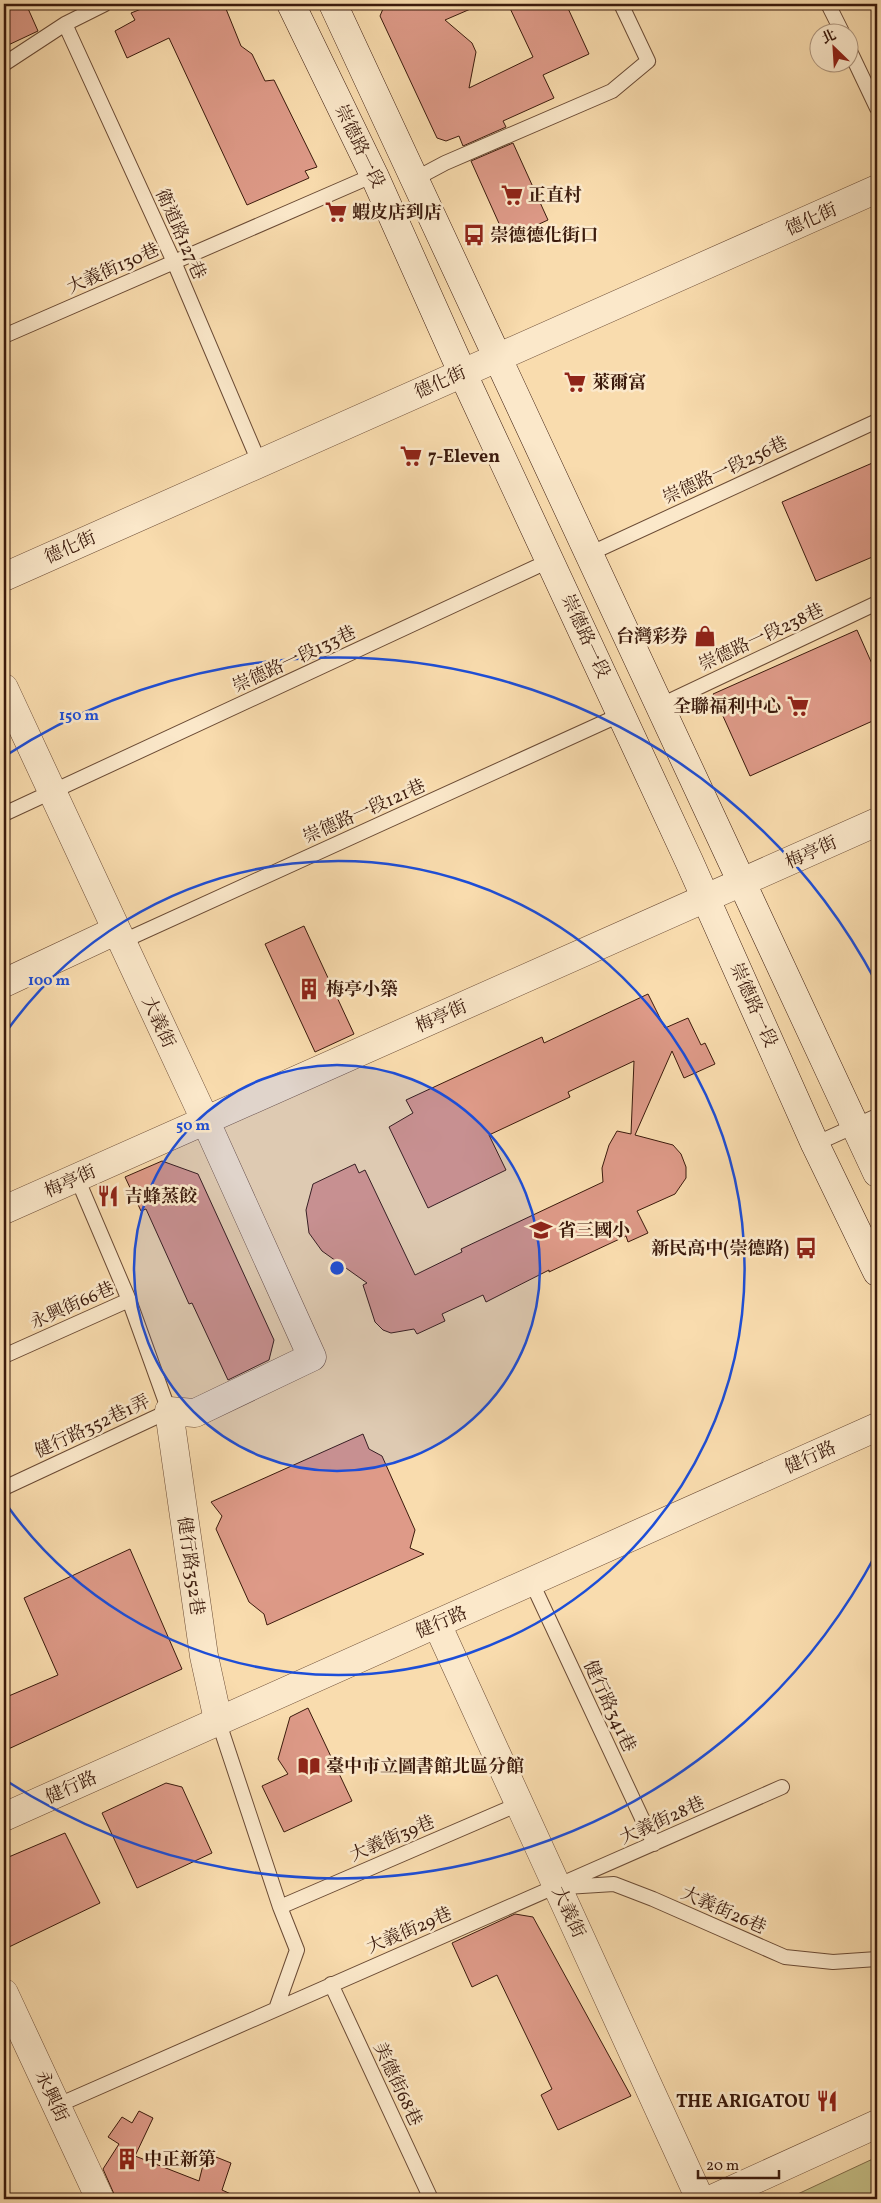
<svg xmlns="http://www.w3.org/2000/svg" width="881" height="2203" font-family="Vollkorn,'Noto Serif TC',serif">
	<rect width="100%" height="100%" fill="#f9dcae"/>
	<filter id="stains"><feTurbulence type="fractalNoise" baseFrequency=".004" numOctaves="4"/><feColorMatrix values="0 0 0 0 .2 0 0 0 0 .09 0 0 0 0 .02 0 0 0 .5 -.17"/></filter>
	<radialGradient id="worn" r=".72"><stop offset=".6" stop-color="#630" stop-opacity="0"/><stop offset="1" stop-color="#630" stop-opacity=".3"/></radialGradient>
	<!-- green -->
	<path fill="#c4be86" stroke="#806c49" d="M877 2157V2199H787Z"/>
	<!-- building -->
	<path fill="#de9a88" stroke="#3b1a0c" d="M4 4H26L38 31 4 47Z
		M154 4H224L241 46 252 54 265 81 274 80 317 167 305 171 309 178 247 205 169 38 127 58 115 31 135 20 131 13Z
		M385 4H482L445 20 472 43 476 52 469 88 533 57 508 4H566L589 54 543 75 554 98 503 121 506 127 463 146 459 136 446 141 437 138 380 16Z
		M513 143 548 220 506 239 471 161Z
		M877 461V555L816 581 782 502Z
		M857 630 877 675V719L750 776 713 694Z
		M304 926 354 1034 315 1052 265 944Z
		M648 994 665 1028 688 1018 701 1045 705 1043 715 1064 684 1078 672 1051 635 1135 673 1145 681 1154 686 1167V1178L675 1194 637 1211 648 1233 628 1242 626 1236 549 1272V1270L486 1302 483 1295 442 1314 445 1321 417 1334 414 1329 391 1333 383 1330 375 1322 363 1285 367 1283 322 1251 309 1233 306 1210 313 1184 355 1164 359 1173 365 1170 415 1275 462 1252 461 1249 603 1182 602 1168 609 1145 617 1131 631 1134 634 1061 568 1092 570 1097 489 1135 506 1170 428 1208 389 1127 413 1113 406 1100 542 1037 544 1043Z
		M162 1161 198 1174 274 1340 269 1360 228 1380 192 1303 189 1304 146 1209 141 1211 125 1177Z
		M363 1434 369 1449 382 1456 415 1530 410 1548 424 1554 267 1625 264 1614 249 1602 216 1529 222 1516 211 1502Z
		M130 1549 182 1669 4 1751V1698L58 1675 24 1598Z
		M308 1708 352 1801 284 1832 262 1786 288 1774 278 1759 290 1717Z
		M166 1783 182 1787 212 1853 137 1888 102 1813Z
		M65 1833 100 1903 9 1947 4 1935V1859Z
		M515 1914 533 1917 631 2096 558 2130 541 2095 552 2089 497 1975 472 1987 452 1943Z
		M139 2111 153 2118 135 2156 199 2181 206 2153 231 2163 222 2190 242 2199H123L114 2194 103 2169 119 2144 108 2137 122 2117 132 2123Z"/>
	<g fill="none" stroke-linecap="round" stroke-linejoin="round">
		<!-- service casing -->
		<g stroke="#6a4a34" stroke-width="16">
			<path id="service" d="M828 4 842 32
				M65 24 174 262 259 462
				M848 47 877 108
				M4 64 65 24 105 4
				M415 179 445 163 612 91 648 61 621 4
				M4 336 374 175
				M589 554 877 421
				M661 705 877 603
				M4 814 551 560
				M121 942 622 714
				M815 1144 877 1116
				M77 1178 129 1300
				M4 1356 129 1300 169 1411 4 1488
				M532 1583 654 1844
				M218 1720 280 1907 297 1950 276 2009
				M566 1887 614 1884 653 1899 785 1957 833 1962 877 1959
				M280 1907 519 1804
				M331 1984 431 2199
				M56 2106 782 1787"/>
		</g>
		<!-- minor casing -->
		<g stroke="#6a4a34" stroke-width="29">
			<path id="minor" d="M4 577 877 189
				M4 688 206 1122 312 1357 195 1413 169 1411 204 1656 218 1720
				M4 983 115 931
				M4 1210 877 822
				M437 1624 700 2199
				M4 1993 100 2199
				M712 2199 877 2124"/>
		</g>
		<!-- tertiary casing -->
		<g stroke="#6a4a34" stroke-width="29">
			<path id="tertiary" d="M4 1817 877 1427"/>
		</g>
		<!-- secondary casing -->
		<g stroke="#3b1a0c" stroke-width="29">
			<path id="secondary" d="M291 4 374 175 462 372 689 861 815 1144 877 1272
				M333 4 877 1173"/>
		</g>
		<!-- service -->
		<use href="#service" stroke="#fbe8ca" stroke-width="14"/>
		<!-- minor -->
		<use href="#minor" stroke="#fbe8ca" stroke-width="28"/>
		<!-- tertiary -->
		<use href="#tertiary" stroke="#fbe8ca" stroke-width="28"/>
		<!-- secondary -->
		<use href="#secondary" stroke="#fbe8ca" stroke-width="28"/>
	</g>
	<!-- distance rings -->
	<circle cx="337" cy="1268" r="203" fill="#1d4ed8" fill-opacity=".12"/>
	<g fill="none" stroke="#1d4ed8" stroke-width="2.5">
		<circle cx="337" cy="1268" r="203"/>
		<path d="M6 1032A407 407 0 1 1 6 1504"/>
		<path d="M876 1554A610 610 0 0 1 5 1780M5 756A610 610 0 0 1 876 982"/>
	</g>
	<!-- icons -->
	<defs>
		<g id="supermarket-bare" transform="scale(1.725)"><path d="M-6-5.5h2.5l.6 2H6L4.5 2H-2.5L-4.4-4H-6ZM-1.5 3.2a1.3 1.3 0 1 0 .1 0ZM3 3.2a1.3 1.3 0 1 0 .1 0Z" fill="#8f2418" stroke="#fbe8ca" stroke-width="2.5" paint-order="stroke"/></g>
		<g id="bus-bare" transform="scale(1.725)"><path d="M-5-6H5V4H4V6H2V4H-2V6H-4V4H-5ZM-3.5-4V0h7V-4ZM-3.5 1.2v1.5H-2V1.2ZM2 1.2v1.5H3.5V1.2Z" fill="#8f2418" stroke="#fbe8ca" stroke-width="2.5" paint-order="stroke"/></g>
		<g id="shop-bare" transform="scale(1.725)"><path d="M-5-2.5h2.3a2.7 3.5 0 0 1 5.4 0H5L5.5 6h-11ZM-1.5-2.5h3a1.5 2.3 0 0 0-3 0Z" fill="#8f2418" stroke="#fbe8ca" stroke-width="2.5" paint-order="stroke"/></g>
		<g id="building-bare" transform="scale(1.725)"><path d="M-4-6H4V6H1V3H-1V6H-4ZM-2.5-4.3h1.7v1.8h-1.7ZM.8-4.3h1.7v1.8H.8ZM-2.5-1h1.7V.8h-1.7ZM.8-1h1.7V.8H.8Z" fill="#8f2418" stroke="#fbe8ca" stroke-width="2.5" paint-order="stroke"/></g>
		<g id="restaurant-bare" transform="scale(1.725)"><path d="M-5-6h1v4h1v-4h1v4h1v-4h1v5L-1.5 .5V6h-2V.5L-5-1ZM5-6V6H3V1.5H1.5Q1.5-4 5-6Z" fill="#8f2418" stroke="#fbe8ca" stroke-width="2.5" paint-order="stroke"/></g>
		<g id="school-bare" transform="scale(1.725)"><path d="M0-5L7-2L0 1L-7-2ZM-4 1L0 2.5L4 1V4Q0 6-4 4Z" fill="#8f2418" stroke="#fbe8ca" stroke-width="2.5" paint-order="stroke"/></g>
		<g id="library-bare" transform="scale(1.725)"><path d="M-6-4Q-3-5.5-.7-3.5V5Q-3 3-6 4ZM6-4Q3-5.5 .7-3.5V5Q3 3 6 4Z" fill="#8f2418" stroke="#fbe8ca" stroke-width="2.5" paint-order="stroke"/></g>
	</defs>
	<g fill-rule="evenodd">
		<use href="#supermarket-bare" x="512" y="195"/>
		<use href="#supermarket-bare" x="336" y="212"/>
		<use href="#bus-bare" x="474" y="235"/>
		<use href="#supermarket-bare" x="575" y="382"/>
		<use href="#supermarket-bare" x="411" y="456"/>
		<use href="#shop-bare" x="705" y="636"/>
		<use href="#supermarket-bare" x="798" y="706"/>
		<use href="#building-bare" x="309" y="989"/>
		<use href="#restaurant-bare" x="108" y="1196"/>
		<use href="#school-bare" x="541" y="1230"/>
		<use href="#bus-bare" x="806" y="1248"/>
		<use href="#library-bare" x="309" y="1766"/>
		<use href="#restaurant-bare" x="827" y="2101"/>
		<use href="#building-bare" x="127" y="2159"/>
	</g>
	<g text-anchor="middle" stroke-width="5" stroke-linejoin="round" paint-order="stroke">
		<!-- street labels -->
		<g font-size="18" fill="#3b1a0c" stroke="#fbe8ca">
			<text transform="translate(360 146) rotate(64)" y="6">崇德路一段</text>
			<text transform="translate(811 219) rotate(-24)" y="6">德化街</text>
			<text transform="translate(181 234) rotate(66)" y="6">衛道路127巷</text>
			<text transform="translate(113 268) rotate(-24)" y="6">大義街130巷</text>
			<text transform="translate(440 382) rotate(-24)" y="6">德化街</text>
			<text transform="translate(725 470) rotate(-25)" y="6">崇德路一段256巷</text>
			<text transform="translate(70 547) rotate(-24)" y="6">德化街</text>
			<text transform="translate(586 636) rotate(65)" y="6">崇德路一段</text>
			<text transform="translate(761 637) rotate(-25)" y="6">崇德路一段238巷</text>
			<text transform="translate(294 659) rotate(-25)" y="6">崇德路一段133巷</text>
			<text transform="translate(364 811) rotate(-24)" y="6">崇德路一段121巷</text>
			<text transform="translate(811 852) rotate(-24)" y="6">梅亭街</text>
			<text transform="translate(754 1005) rotate(66)" y="6">崇德路一段</text>
			<text transform="translate(441 1016) rotate(-24)" y="6">梅亭街</text>
			<text transform="translate(159 1022) rotate(65)" y="6">大義街</text>
			<text transform="translate(70 1181) rotate(-24)" y="6">梅亭街</text>
			<text transform="translate(72 1305) rotate(-24)" y="6">永興街66巷</text>
			<text transform="translate(92 1426) rotate(-25)" y="6">健行路352巷1弄</text>
			<text transform="translate(810 1457) rotate(-24)" y="6">健行路</text>
			<text transform="translate(191 1566) rotate(82)" y="6">健行路352巷</text>
			<text transform="translate(441 1622) rotate(-23)" y="6">健行路</text>
			<text transform="translate(610 1706) rotate(65)" y="6">健行路341巷</text>
			<text transform="translate(71 1787) rotate(-24)" y="6">健行路</text>
			<text transform="translate(662 1820) rotate(-24)" y="6">大義街28巷</text>
			<text transform="translate(392 1838) rotate(-23)" y="6">大義街39巷</text>
			<text transform="translate(724 1910) rotate(24)" y="6">大義街26巷</text>
			<text transform="translate(569 1912) rotate(65)" y="6">大義街</text>
			<text transform="translate(409 1930) rotate(-23)" y="6">大義街29巷</text>
			<text transform="translate(398 2084) rotate(65)" y="6">美德街68巷</text>
			<text transform="translate(52 2096) rotate(65)" y="6">永興街</text>
		</g>
		<!-- poi labels -->
		<g font-size="18" font-weight="bold" fill="#3b1a0c" stroke="#fbe8ca" text-anchor="start">
			<text x="528" y="201">正直村</text>
			<text x="352" y="218">蝦皮店到店</text>
			<text x="490" y="241">崇德德化街口</text>
			<text x="592" y="388">萊爾富</text>
			<text x="428" y="462">7-Eleven</text>
			<text x="688" y="642" text-anchor="end">台灣彩券</text>
			<text x="781" y="712" text-anchor="end">全聯福利中心</text>
			<text x="326" y="995">梅亭小築</text>
			<text x="125" y="1202">吉蜂蒸餃</text>
			<text x="558" y="1236">省三國小</text>
			<text x="789" y="1254" text-anchor="end">新民高中(崇德路)</text>
			<text x="326" y="1772">臺中市立圖書館北區分館</text>
			<text x="810" y="2107" text-anchor="end">THE ARIGATOU</text>
			<text x="144" y="2165">中正新第</text>
		</g>
	</g>
	<circle cx="337" cy="1268" r="8" fill="#1d4ed8" stroke="#fbe8ca" stroke-width="2.5"/>
	<g font-size="15" text-anchor="middle" font-weight="bold" fill="#1d4ed8" stroke="#fbe8ca" stroke-width="5" stroke-linejoin="round" paint-order="stroke">
		<text x="79" y="720">150 m</text>
		<text x="49" y="985">100 m</text>
		<text x="193" y="1130">50 m</text>
	</g>
	<!-- margin -->
	<rect width="881" height="2203" fill="none" stroke="#f9dcae" stroke-width="20"/>
	<rect x="5" y="5" width="871" height="2193" fill="none" stroke="#3b1a0c" stroke-width="2.5"/>
	<rect x="10" y="10" width="861" height="2183" fill="none" stroke="#3b1a0c"/>
	<!-- north arrow -->
	<g transform="translate(834 48) rotate(335)"><circle r="24" fill="#fbe8ca" stroke="#ae967e"/>
	<path d="M0-4L9 19L0 12L-9 19Z" fill="#8f2418"/>
	<text y="-8" font-size="14" font-weight="bold" text-anchor="middle" fill="#3b1a0c">北</text>
	</g>
	<!-- scale -->
	<path d="M698 2170v8h81v-8" fill="none" stroke="#3b1a0c" stroke-width="2.5"/>
	<text x="706" y="2170" font-size="15" fill="#3b1a0c" stroke="#fbe8ca" stroke-width="4" paint-order="stroke">20 m</text>
	<rect width="100%" height="100%" filter="url(#stains)"/>
	<rect width="100%" height="100%" fill="url(#worn)"/>
</svg>
